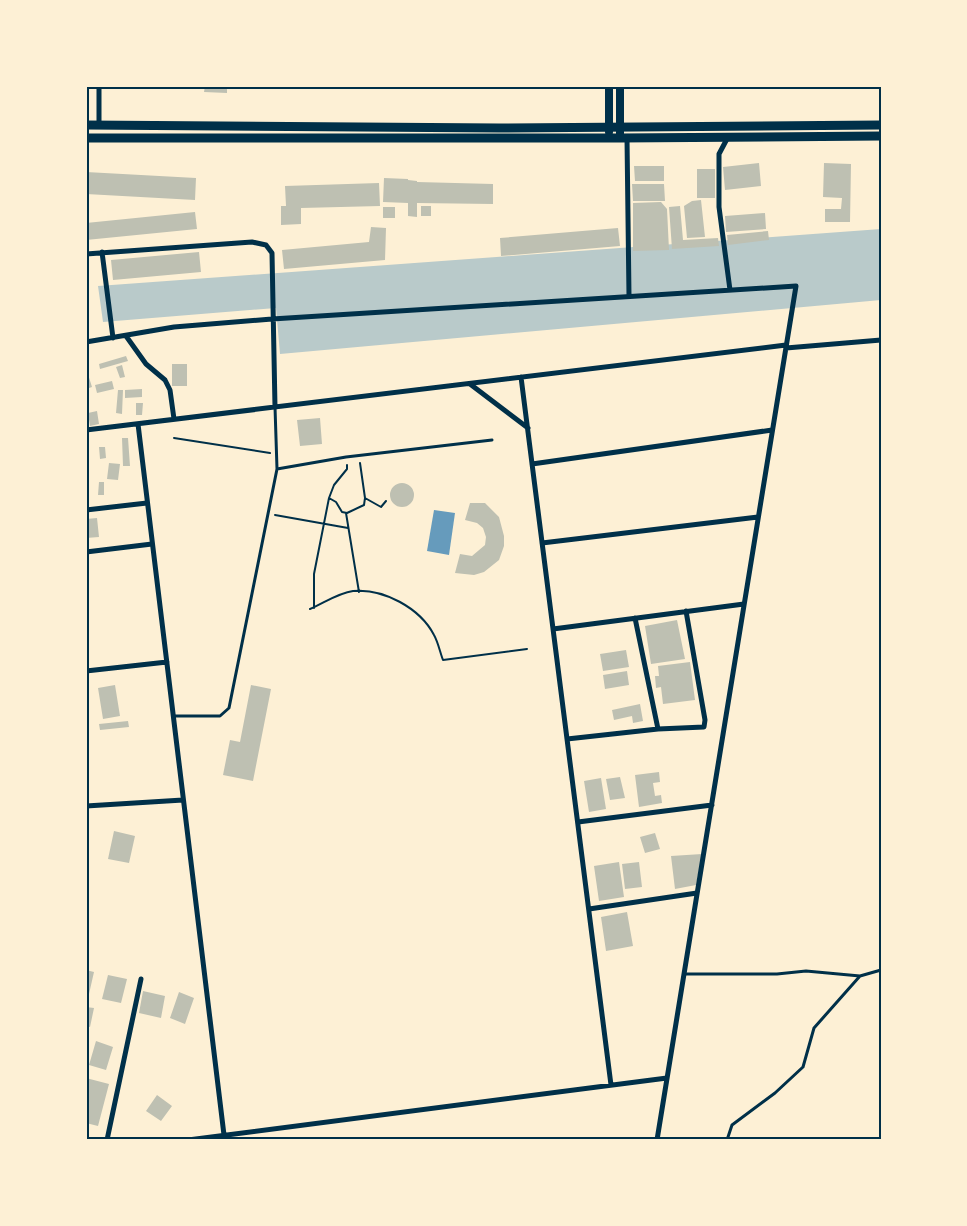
<svg xmlns="http://www.w3.org/2000/svg" width="967" height="1226" font-family="Karla,sans-serif">
	<rect width="100%" height="100%" fill="#fdf0d5"/>
	<!-- green -->
	<path fill="#b9caca" d="M881 229V300L280 354 276 308 103 322 98 286Z"/>
	<!-- water -->
	<path fill="#669bbc" d="M434 510 455 513 449 555 427 551Z"/>
	<!-- building -->
	<path fill="#bec0b2" d="M205 86H227V93L204 92Z
		M759 163 761 186 725 190 723 167Z
		M824 163 851 164 850 222H825V209H841L842 198 823 197Z
		M634 166H664V181H635Z
		M697 169H715V198H697Z
		M86 172 196 178 195 200 86 194Z
		M384 178 408 179V180L417 181V182L493 184V204L417 203V217L408 216V203L383 202Z
		M379 183 380 206 301 208V224L281 225V206H286L285 186Z
		M632 184H664L665 201H633Z
		M701 200 705 237 687 238 684 206 692 201Z
		M661 202 667 209 669 250 633 251V203Z
		M421 206H431V216H421Z
		M680 206 683 240 718 238 719 246 672 249 669 207Z
		M383 207H395V218H383Z
		M195 212 197 229 86 240V223Z
		M765 213 766 229 726 232 725 216Z
		M371 227 386 228 385 260 284 269 282 250 369 242Z
		M618 228 620 246 501 256 500 238Z
		M768 231 769 240 728 245 727 235Z
		M199 252 201 272 113 280 111 260Z
		M126 356 128 361 100 369 99 364Z
		M172 364H187V386H172Z
		M122 365 125 377 120 378 116 367Z
		M86 368 92 387 86 389Z
		M112 381 114 389 97 393 95 385Z
		M142 389V397L125 398V390Z
		M118 390H123L122 414 116 413Z
		M136 403H143L142 415H136Z
		M97 411 99 424 90 426 88 413Z
		M320 418 322 444 300 446 297 420Z
		M122 438H128L130 466H123Z
		M99 447H105L106 458 100 459Z
		M109 463 120 464 118 480 107 479Z
		M99 482H104V495H98Z
		M390 495a12 12 0 1 1 24 0a12 12 0 1 1-24 0Z
		M470 503H485L499 517 504 536V546L499 560 484 572 474 575 455 573 460 554 472 556 485 545 486 537 483 528 477 523 465 520Z
		M97 518 99 537 86 538V519Z
		M677 620 685 659 651 664 645 626Z
		M626 650 629 667 603 671 600 654Z
		M690 662 695 700 663 704 661 687 656 688 655 676H659L658 666Z
		M627 671 629 685 605 689 603 675Z
		M115 685 120 716 103 719 98 688Z
		M251 685 271 689 253 781 223 775 230 740 240 742Z
		M640 704 643 721 633 723 632 716 614 720 612 710Z
		M128 721 129 727 100 730 99 724Z
		M659 772 660 782 653 783 655 796 661 795 662 803 639 807 635 775Z
		M620 777 625 798 610 800 606 779Z
		M601 778 606 809 589 812 584 781Z
		M114 831 135 836 129 863 108 859Z
		M655 833 660 849 645 853 640 837Z
		M702 854 696 885 675 889 671 856Z
		M619 862 624 897 599 901 594 866Z
		M639 862 642 887 625 889 622 864Z
		M627 912 633 946 606 951 601 917Z
		M86 970 94 972 89 994H86Z
		M108 975 127 979 121 1003 102 999Z
		M143 991 165 996 161 1018 139 1013Z
		M179 992 194 998 185 1024 170 1018Z
		M86 1007 94 1008 90 1027 86 1026Z
		M96 1041 113 1047 106 1070 89 1065Z
		M86 1078 109 1084 98 1126 86 1123Z
		M157 1095 172 1106 161 1121 146 1111Z"/>
	<g fill="none" stroke-linecap="round" stroke-linejoin="round">
		<!-- path -->
		<path stroke="#003049" stroke-width="2" d="M174 438 270 453
			M347 465V469L334 485 329 498 336 502 342 512 347 513 364 505 365 498 360 463
			M365 498 381 507 386 501
			M346 513 359 592
			M275 515 348 528
			M314 608V574L329 498
			M310 609C324 603 338 593 353 591 383 588 420 608 434 635 438 642 440 652 443 660L527 649"/>
		<!-- service -->
		<path stroke="#003049" stroke-width="3" d="M275 407 277 469
			M173 716H220L229 708 277 469 346 457 492 440
			M684 974H777L806 971 860 976 881 970
			M727 1140 732 1125 775 1093 803 1067 814 1028 860 976"/>
		<!-- minor -->
		<path stroke="#003049" stroke-width="5" d="M99 86V125
			M728 137 719 154V207L730 290
			M627 138 629 296
			M102 252 113 338
			M86 254 252 242 266 245 272 253 275 407
			M126 336 146 364 165 380 170 390 174 419
			M86 342 174 327 272 319 796 286 657 1140
			M786 348 881 340
			M521 377 611 1085
			M470 384 528 428
			M138 424 224 1135
			M86 430 786 345
			M532 464 772 430
			M86 510 147 503
			M542 543 758 517
			M86 552 152 544
			M635 618 658 729
			M553 629 744 604
			M86 671 167 662
			M567 739 658 729 704 727 705 720 686 611
			M86 806 183 800
			M578 822 712 805
			M589 909 697 893
			M107 1140 141 979
			M188 1140 667 1078"/>
		<!-- secondary -->
		<path stroke="#003049" stroke-width="8" d="M609 86V132
			M620 86V138"/>
		<!-- primary -->
		<path stroke="#003049" stroke-width="9" d="M86 125 499 128 881 125
			M86 138H620L881 136"/>
	</g>
	<!-- border -->
	<rect width="967" height="1226" fill="none" stroke="#fdf0d5" stroke-width="175"/>
	<rect x="88" y="88" width="792" height="1050" fill="none" stroke="#003049" stroke-width="2"/>
</svg>
